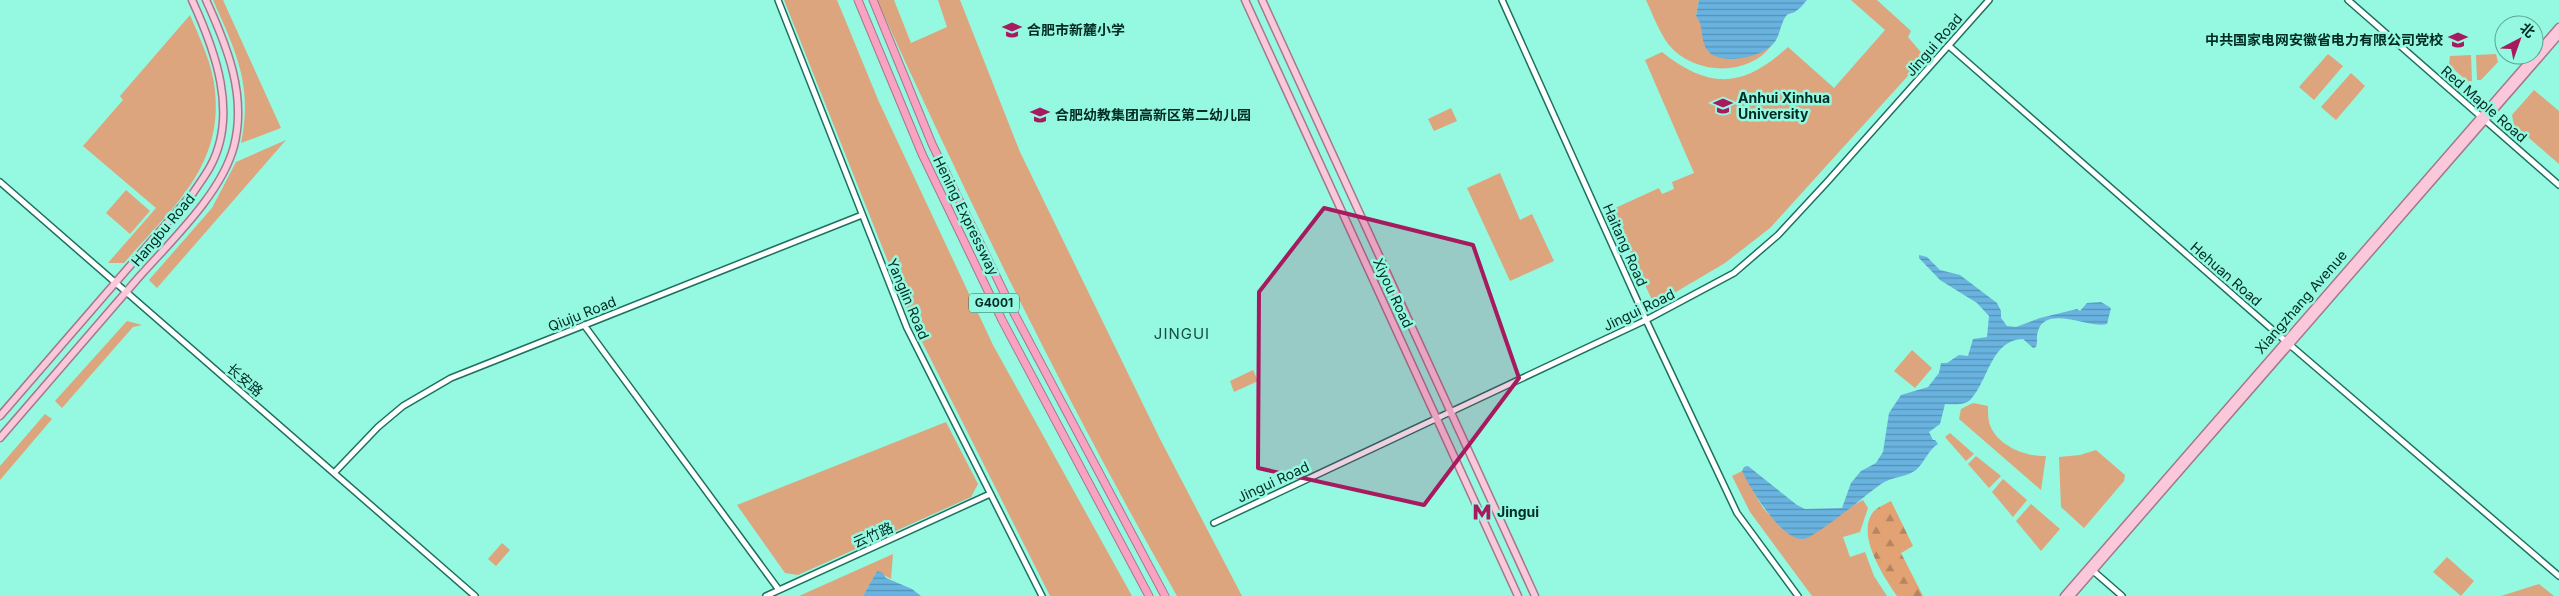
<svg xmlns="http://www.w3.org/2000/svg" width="2559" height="596" font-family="Inter,'Noto Sans SC',sans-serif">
	<defs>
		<pattern id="forest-firs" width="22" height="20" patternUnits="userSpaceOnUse" patternTransform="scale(1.25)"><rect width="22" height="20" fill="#e3a273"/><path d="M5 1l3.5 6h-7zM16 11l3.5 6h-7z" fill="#b6845e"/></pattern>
		<pattern id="water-rules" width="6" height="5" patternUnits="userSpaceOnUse" patternTransform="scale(1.25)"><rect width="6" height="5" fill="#69b3e0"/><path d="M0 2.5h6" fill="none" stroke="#5492b5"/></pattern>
	</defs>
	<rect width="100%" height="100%" fill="#95f8e0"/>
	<!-- green -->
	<path fill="#dca57d" d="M213 0H223L281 128 241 143C253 85 236 52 213 0Z
		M784 0H837L879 102 993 345 1132 596H1050L912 322Z
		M877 0H894L911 43 947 27 938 0H960L1020 152 1159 437 1242 596H1177C1067 403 969 203 877 0Z
		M1646 0H1699L1696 16 1757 54 1771 46C1748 77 1694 75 1669 45 1659 32 1653 15 1646 0Z
		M1851 0H1877L1911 31 1908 37 1925 57 1770 228 1725 263 1659 302 1652 300 1611 210 1659 188 1662 194 1674 189 1672 182 1694 173 1645 60 1662 52C1710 90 1743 88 1788 47L1834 88 1885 30Z
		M190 15C200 39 213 65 215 91 223 168 170 210 124 263H108L156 208 83 146 123 100 120 96Z
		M2328 54 2343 66 2314 100 2299 87Z
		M2496 54 2498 62 2481 80H2477L2476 55Z
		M2471 55 2472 81H2467L2449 65 2450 56Z
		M2351 73 2365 86 2336 120 2321 107Z
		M2534 90 2559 111V164L2514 125 2512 115Z
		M1451 108 1457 121 1434 131 1428 119Z
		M286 140 157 288 149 280 212 208 236 162Z
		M1500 173 1520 220 1532 214 1554 261 1510 281 1467 188Z
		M126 190 150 211 130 234 106 213Z
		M127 321 142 325 133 327 62 408 55 401Z
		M1912 350 1932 368 1915 388 1894 371Z
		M1253 370 1258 381 1234 392 1230 381Z
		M1973 403 1988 406C1988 411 1988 417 1989 422 1995 445 2025 457 2046 456L2041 490 1959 419 1961 409Z
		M45 414 52 419 0 480V466Z
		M946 422 978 484 971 497 798 575 785 573 737 505Z
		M1950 433 1974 454 1966 461 1945 437Z
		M2096 450 2125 475 2124 481 2084 528 2061 507 2059 457 2080 455Z
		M1976 456 2001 476 1989 488 1968 464Z
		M1742 471 1763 508 1783 529 1822 528 1847 508 1863 500 1868 508 1860 532 1843 537 1850 557 1865 552 1874 576 1887 596H1812L1750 512 1732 476Z
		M2003 479 2027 500 2013 517 1992 492Z
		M2031 504 2060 529 2041 551 2016 521Z
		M502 543 510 550 496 566 488 559Z
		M893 554 891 579 877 571 863 596H799Z
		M2447 557 2474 581 2461 596 2433 572Z
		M2539 584 2554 596H2501Z"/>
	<!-- forest -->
	<path fill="url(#forest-firs)" d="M1891 501 1913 546 1901 553 1923 596H1897C1883 576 1855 533 1874 511 1878 507 1886 504 1891 501Z"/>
	<!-- water -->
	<path fill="url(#water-rules)" d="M1699 0H1807C1804 3 1800 9 1796 11 1793 14 1790 12 1786 16 1780 24 1780 39 1771 46 1758 58 1722 65 1709 52 1699 42 1705 26 1696 16Z
		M1919 255 1927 257 1940 270 1960 275 1997 303 2001 311V318L2007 326 2016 327 2040 318 2077 309 2080 311 2087 303 2101 302 2111 308 2107 324C2090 329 2046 304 2038 331 2036 336 2038 341 2036 347L2033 348 2023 339C1991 340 1989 379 1971 399 1965 406 1954 404 1945 404L1940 424 1929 432 1933 440H1935L1938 444C1928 450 1925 462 1916 470 1907 477 1891 477 1881 484 1867 494 1817 536 1804 539 1782 542 1750 488 1742 471L1744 467 1748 466 1797 505 1805 509 1842 508 1851 483 1861 471 1876 463 1883 452 1889 413 1901 395 1928 387 1939 373 1941 363H1947L1959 355 1968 356 1973 339 1987 337 1989 316 1977 303 1940 280 1919 258Z
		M877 571 883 573 886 578 912 589 921 596H863Z"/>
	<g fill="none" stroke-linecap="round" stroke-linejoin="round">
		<!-- minor casing -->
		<g stroke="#1f7060" stroke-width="8">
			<path id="minor" d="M778 0 907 328 1042 596
				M1502 0 1646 320 1737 513 1798 596
				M2348 0 2559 185
				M1949 46 2290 345 2559 576
				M0 182 475 596
				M584 325 779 590
				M334 473 378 427 403 406 451 378 862 215
				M1214 523 1646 320 1734 273 1778 235 1828 181 1989 0
				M2091 569 2122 596
				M766 596 990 494"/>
		</g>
		<!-- major casing -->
		<g stroke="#a2798a" stroke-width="9">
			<path id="major" d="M1245 0 1518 596
				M1262 0 1535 596
				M0 416 193 193C199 184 205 176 210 167 239 114 215 50 192 0
				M0 438C46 384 93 331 139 277 171 241 222 193 234 146 247 95 227 46 206 0
				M2064 596 2559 27
				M2071 596 2559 35"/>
		</g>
		<!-- highway casing -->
		<g stroke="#a2798a" stroke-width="9">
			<path id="highway" d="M858 0 922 154 1002 320 1149 596
				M873 0 932 144 1015 315 1165 596"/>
		</g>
		<!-- minor -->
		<use href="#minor" stroke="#fff" stroke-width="5"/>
		<!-- major -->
		<use href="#major" stroke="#fbc7da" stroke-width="6"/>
		<!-- highway -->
		<use href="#highway" stroke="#f9a2c1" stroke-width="7"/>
	</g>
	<!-- marked area -->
	<path fill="#a61b60" fill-opacity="0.2" stroke="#a61b60" stroke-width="4" stroke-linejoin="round" d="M1324 208 1473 245 1519 378 1424 505 1258 468 1259 292Z"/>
	<!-- icons -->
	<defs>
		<g id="school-bare" transform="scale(1.5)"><path d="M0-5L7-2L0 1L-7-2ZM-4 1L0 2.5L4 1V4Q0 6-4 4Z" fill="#a61b60" stroke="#95f8e0" stroke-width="2.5" paint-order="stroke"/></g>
		<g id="university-bare" transform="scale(1.5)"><path d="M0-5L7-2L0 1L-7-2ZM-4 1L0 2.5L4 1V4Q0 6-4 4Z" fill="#a61b60" stroke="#95f8e0" stroke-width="2.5" paint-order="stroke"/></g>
		<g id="metro-bare" transform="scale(1.5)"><path d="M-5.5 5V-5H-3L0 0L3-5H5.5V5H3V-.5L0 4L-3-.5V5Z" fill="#a61b60" stroke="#95f8e0" stroke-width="2.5" paint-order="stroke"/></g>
	</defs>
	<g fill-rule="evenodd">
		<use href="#school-bare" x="1012" y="30"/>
		<use href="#university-bare" x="2458" y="40"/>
		<use href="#university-bare" x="1723" y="106"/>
		<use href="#school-bare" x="1040" y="115"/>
		<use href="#metro-bare" x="1482" y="512"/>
	</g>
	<g text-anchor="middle" stroke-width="5" stroke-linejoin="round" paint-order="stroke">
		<!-- shield labels -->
		<rect fill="#95f8e0" stroke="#2d695c" stroke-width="1" x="969" y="293.5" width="50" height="19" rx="4"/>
		<g font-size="12" font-weight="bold" fill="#002c24">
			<text x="994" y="307">G4001</text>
		</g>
		<!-- poi labels -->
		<g font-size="14" font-weight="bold" fill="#002c24" stroke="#95f8e0" text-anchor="start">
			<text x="1027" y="35">合肥市新麓小学</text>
			<text x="2443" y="45" text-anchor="end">中共国家电网安徽省电力有限公司党校</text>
			<text x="1738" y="103">Anhui Xinhua<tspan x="1738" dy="16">University</tspan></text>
			<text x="1055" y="120">合肥幼教集团高新区第二幼儿园</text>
			<text x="1497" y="517">Jingui</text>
		</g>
		<!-- street labels -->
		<g font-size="14" fill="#002c24" stroke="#95f8e0">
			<text transform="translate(1934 45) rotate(-49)" y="5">Jingui Road</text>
			<text transform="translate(2484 104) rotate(41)" y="5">Red Maple Road</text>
			<text transform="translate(966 216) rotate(64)" y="5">Hening Expressway</text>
			<text transform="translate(163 230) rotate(-50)" y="5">Hangbu Road</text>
			<text transform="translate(1625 245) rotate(66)" y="5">Haitang Road</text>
			<text transform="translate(2226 274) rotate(41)" y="5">Hehuan Road</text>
			<text transform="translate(1393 293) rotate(65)" y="5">Xiyou Road</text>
			<text transform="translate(908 299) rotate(67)" y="5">Yanglin Road</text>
			<text transform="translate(2301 302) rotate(-49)" y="5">Xiangzhang Avenue</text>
			<text transform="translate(1639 310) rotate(-26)" y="5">Jingui Road</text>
			<text transform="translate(582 314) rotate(-22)" y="5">Qiuju Road</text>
			<text transform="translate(245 380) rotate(41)" y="5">长安路</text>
			<text transform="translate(1273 482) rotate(-25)" y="5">Jingui Road</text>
			<text transform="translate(873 535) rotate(-24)" y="5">云竹路</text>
		</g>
		<!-- neighbourhood labels -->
		<g font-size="15" letter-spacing="1" fill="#164d42" stroke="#95f8e0">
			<text x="1182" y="339">JINGUI</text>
		</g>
	</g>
	<!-- north arrow -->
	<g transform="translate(2519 40) rotate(41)"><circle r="24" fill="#95f8e0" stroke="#59a695"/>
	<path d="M0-4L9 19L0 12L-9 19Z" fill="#a61b60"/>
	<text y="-8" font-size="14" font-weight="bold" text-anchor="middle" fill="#002c24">北</text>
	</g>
</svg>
